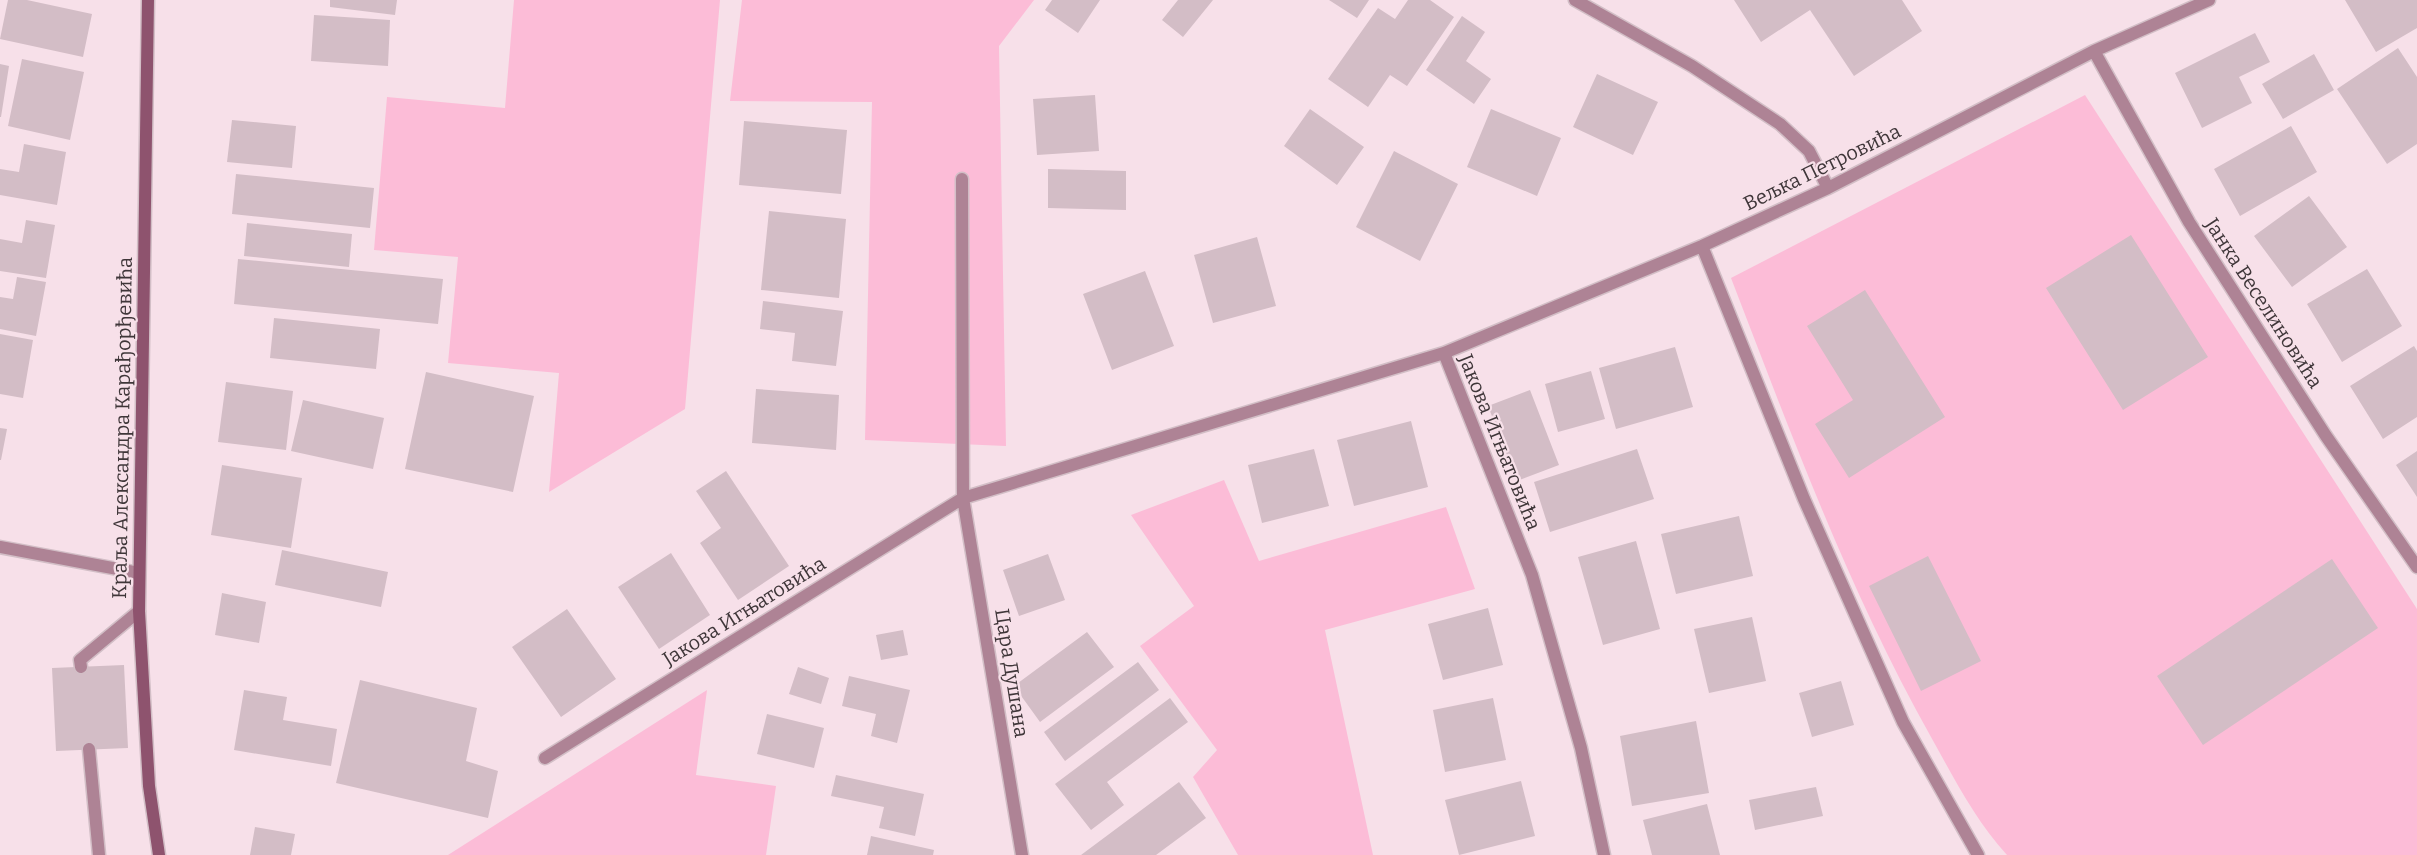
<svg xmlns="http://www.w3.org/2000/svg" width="2417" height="855" font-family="Bitter,serif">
	<rect width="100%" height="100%" fill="#f7e0e9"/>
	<!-- green -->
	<path fill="#fcbcd7" d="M514 0H720L685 409 549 492 559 373 448 363 458 257 374 250 387 97 505 108Z
		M742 0H1034L999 46 1006 446 865 440 872 102 730 101Z
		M2085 95 2417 609V855H2007C1975 820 1954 778 1931 737 1849 591 1791 434 1731 278Z
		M1224 480 1259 561 1446 507 1475 589 1325 630 1373 855H1238L1193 777 1217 750 1140 646 1194 606 1131 515Z
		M707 690 696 775 776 786 766 855H448Z"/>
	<!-- building -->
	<path fill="#d3bdc6" d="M8 0H27L92 14 83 57 0 39Z
		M330 0H397L395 15 330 7Z
		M1052 0H1100L1078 33 1045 10Z
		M1178 0H1213L1183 37 1162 20Z
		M1329 0H1369L1357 18Z
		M1408 0H1430L1454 17 1407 86 1390 75 1368 107 1328 79 1378 8 1395 19Z
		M1734 0H1902L1922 31 1854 76 1810 10 1761 42Z
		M2345 0H2417V28L2376 52Z
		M314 15 390 20 388 66 311 61Z
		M1462 16 1485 32 1466 61 1491 79 1474 104 1426 70Z
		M2255 33 2270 62 2239 77 2252 103 2202 128 2175 73Z
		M2398 48 2417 77V144L2387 164 2337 89Z
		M2314 54 2334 90 2283 119 2262 84Z
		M22 59 84 72 70 140 8 126Z
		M0 64 9 66 1 117H0Z
		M1597 74 1658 102 1633 155 1573 127Z
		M1095 95 1099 151 1037 155 1033 99Z
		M1310 109 1364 147 1337 185 1284 146Z
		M1491 109 1561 138 1537 196 1467 167Z
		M232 120 296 126 292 168 227 162Z
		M744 121 847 130 841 194 739 185Z
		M2291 126 2317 172 2240 216 2214 169Z
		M24 144 66 152 57 205 0 195V169L19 172Z
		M1394 151 1458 184 1420 261 1356 227Z
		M1048 169 1126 171V210L1048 208Z
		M236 174 374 188 370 228 232 214Z
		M2309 196 2347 247 2292 287 2254 236Z
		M769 211 846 219 839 298 761 290Z
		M26 220 55 225 46 278 0 271V239L22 243Z
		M247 223 352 234 349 267 244 256Z
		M2131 235 2208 357 2123 410 2046 288Z
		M1257 237 1276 306 1213 323 1194 255Z
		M238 259 443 279 438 324 234 304Z
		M2367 269 2402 326 2342 362 2307 304Z
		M1145 271 1174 346 1112 370 1083 294Z
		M17 277 46 282 36 336 0 329V297L13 299Z
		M1865 290 1945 417 1849 478 1815 424 1853 400 1807 326Z
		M763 301 843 311 836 366 792 361 795 333 760 329Z
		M274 318 380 329 376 369 270 358Z
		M0 334 33 340 23 398 0 394Z
		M2414 346 2417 351V417L2383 439 2350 386Z
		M1675 347 1693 407 1616 429 1599 368Z
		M1591 371 1605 419 1558 432 1545 384Z
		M426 372 534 396 513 492 405 469Z
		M226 382 293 391 286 450 218 442Z
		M756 389 839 395 836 450 752 443Z
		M1530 390 1559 465 1517 481 1488 406Z
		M303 400 384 418 373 469 291 451Z
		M1411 421 1428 487 1354 506 1337 440Z
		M0 428 7 429 1 460H0Z
		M1314 449 1329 506 1262 523 1248 465Z
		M1637 449 1654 499 1550 532 1534 482Z
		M2417 451V497L2396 465Z
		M222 465 302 478 291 548 211 535Z
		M726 471 789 566 738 600 700 543 721 528 696 491Z
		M1739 516 1753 576 1676 594 1661 534Z
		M1636 541 1660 629 1603 645 1578 557Z
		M282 550 388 572 381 607 275 585Z
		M671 553 710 615 659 649 618 587Z
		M1048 554 1065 600 1019 616 1003 570Z
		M1928 556 1981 661 1921 691 1869 586Z
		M2332 559 2378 628 2203 745 2157 676Z
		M222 593 266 602 259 643 215 635Z
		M1488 608 1503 665 1443 680 1428 624Z
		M567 609 616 679 561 717 512 647Z
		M1752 617 1766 681 1709 693 1694 629Z
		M903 630 908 655 881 660 876 635Z
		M1087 632 1114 667 1040 722 1014 686Z
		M1138 662 1159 690 1065 761 1044 732Z
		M124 665 128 748 56 751 52 668Z
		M798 667 829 678 821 704 789 694Z
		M849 676 910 690 897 743 871 736 876 714 842 706Z
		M360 680 477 708 466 761 498 771 488 818 336 783Z
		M1841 681 1854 725 1812 737 1799 693Z
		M244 690 287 697 283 720 337 729 331 766 234 750Z
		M1170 698 1188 722 1107 782 1124 805 1091 830 1055 784Z
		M1493 698 1506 760 1445 772 1433 710Z
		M767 714 824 728 814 768 757 754Z
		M1696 721 1709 793 1632 806 1620 736Z
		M836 775 924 794 915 836 879 828 884 807 831 796Z
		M1521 781 1535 836 1459 855 1445 800Z
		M1179 782 1206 818 1156 855H1081Z
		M1816 787 1823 816 1755 830 1749 800Z
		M1707 804 1720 855H1652L1643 820Z
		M255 827 295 834 291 855H250Z
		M871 836 934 850 933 855H867Z"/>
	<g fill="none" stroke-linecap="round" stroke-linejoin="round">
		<!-- lane casing -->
		<g stroke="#d2bec6" stroke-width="15">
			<path id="lane" d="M81 667 80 660 139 611
				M89 749 99 855"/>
		</g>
		<!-- street casing -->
		<g stroke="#d2bec6" stroke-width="15">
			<path id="street" d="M1575 0 1692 66 1780 124 1809 151 1828 188
				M2094 51 2189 222 2326 436 2417 567
				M962 179 963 498 1022 855
				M1702 246 1804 499 1903 722 1978 855
				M1444 353 1532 575 1581 748 1604 855
				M0 547 139 573
				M545 758 963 498 1444 353 1702 246 1828 188 2094 51 2209 0"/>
		</g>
		<!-- secondary casing -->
		<g stroke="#d2bec6" stroke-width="15">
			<path id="secondary" d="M148 0 139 611 149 786 159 855"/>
		</g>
		<!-- lane -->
		<use href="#lane" stroke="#ae8395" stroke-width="12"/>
		<!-- street -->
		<use href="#street" stroke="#ae8395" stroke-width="12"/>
		<!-- secondary -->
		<use href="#secondary" stroke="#8e536e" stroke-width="12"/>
	</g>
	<g text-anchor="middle" stroke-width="4.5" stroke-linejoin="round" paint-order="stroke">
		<!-- street labels -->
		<g font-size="20" fill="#3f3639" stroke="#f7e0e9">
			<text transform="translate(1822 167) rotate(-26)" y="7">Вељка Петровића</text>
			<text transform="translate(2264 303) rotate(57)" y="7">Јанка Веселиновића</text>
			<text transform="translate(122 428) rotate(-89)" y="7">Краља Александра Карађорђевића</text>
			<text transform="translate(1500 442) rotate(68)" y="7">Јакова Игњатовића</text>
			<text transform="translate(744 611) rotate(-32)" y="7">Јакова Игњатовића</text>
			<text transform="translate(1012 673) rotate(81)" y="7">Цара Душана</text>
		</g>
	</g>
</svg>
